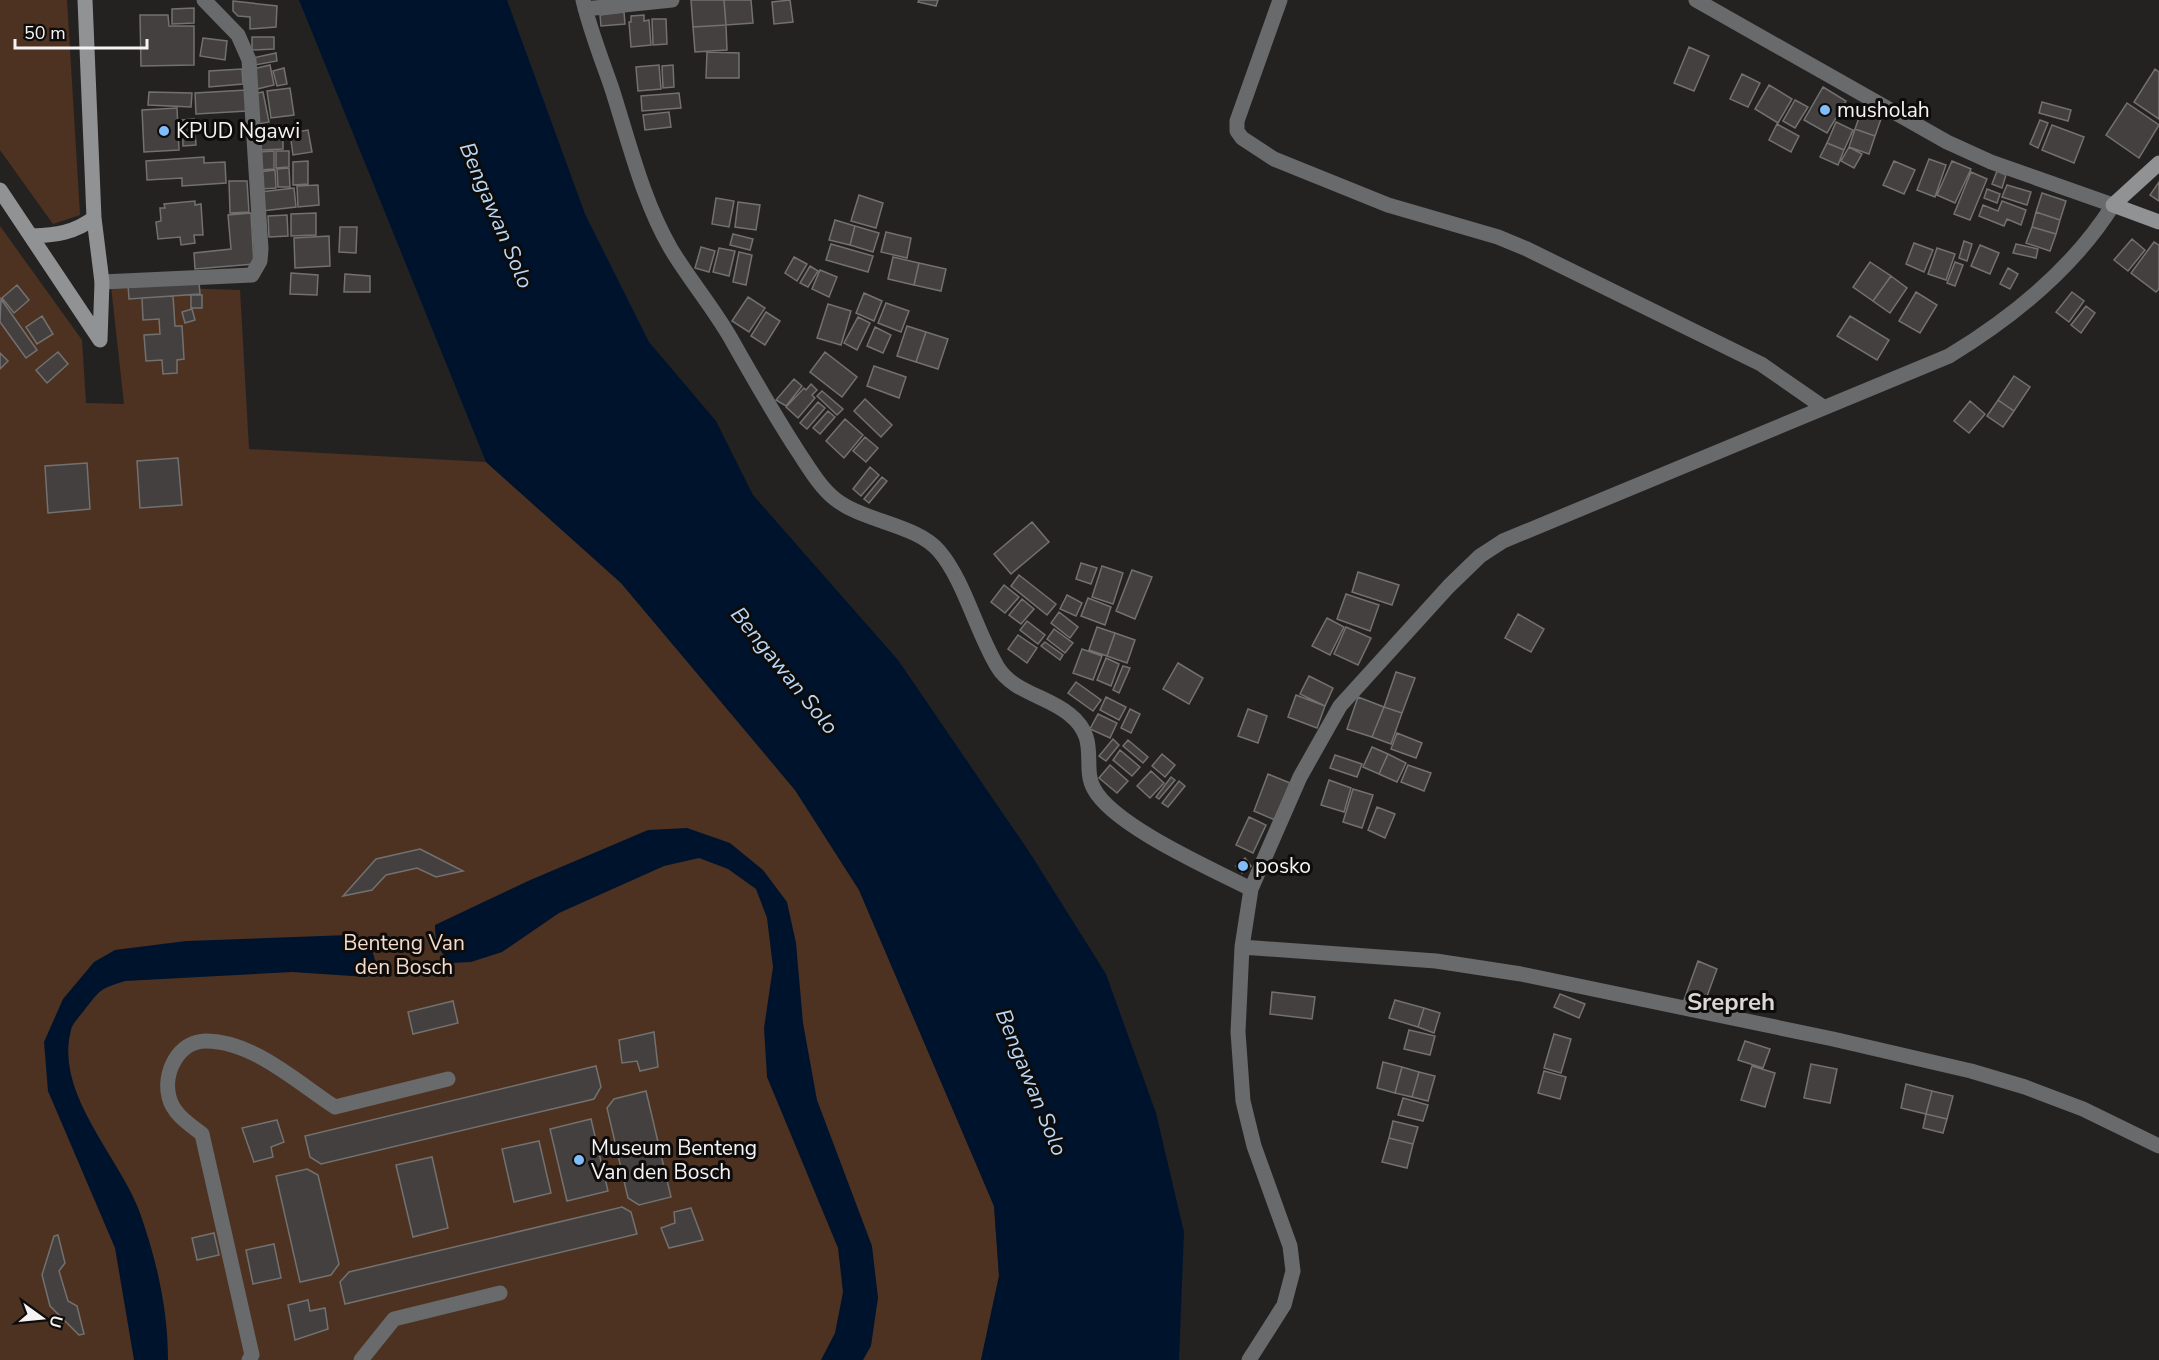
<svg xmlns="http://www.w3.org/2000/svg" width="2159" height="1360" font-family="'Nunito Sans',sans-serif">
	<rect width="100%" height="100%" fill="#242221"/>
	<!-- green -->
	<path fill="#4d3221" d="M0 0H67L80 215 53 224 0 150Z
		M0 226 82 340 86 403 124 404 111 286 240 290 249 449 486 462 621 583 795 790 859 890 994 1206 999 1276 981 1360H0Z"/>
	<!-- water -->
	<path fill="#00132d" d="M299 0H507L585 214 649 342 716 421 753 495 898 660 1030 853 1106 974 1156 1113 1184 1232 1179 1360H981L999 1276 994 1206 859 890 795 790 621 583 486 462Z
		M687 828 730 843 763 870 787 902 796 943 803 1023 817 1100 872 1246 878 1298 871 1346 863 1360H821L835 1333 843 1292 838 1248 767 1077 764 1028 773 967 767 918 756 889 728 869 699 858 664 866 559 913 502 952 471 962 452 963C439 952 435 943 435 925L528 881 648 830Z
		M348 935C364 941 375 948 376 967L367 977 292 972 125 981C99 989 100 990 83 1012 79 1017 72 1024 71 1030 54 1094 120 1157 140 1213 157 1261 168 1310 168 1360H134L115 1248 48 1091 44 1042 63 999 94 962 115 950 186 941Z"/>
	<!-- building -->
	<path fill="#43403f" stroke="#73716f" stroke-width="1.5" d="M691 0H724L726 25 693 27Z
		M724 0H751L753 23 726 25Z
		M790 0 793 22 774 24 772 2Z
		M919 0H938L936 6 918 2Z
		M233 1 277 6 276 27 250 29V17L238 16 233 11Z
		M194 8V23L172 24V9Z
		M624 12 625 24 601 26 600 15Z
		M140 15H168L169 26H194V65L141 66Z
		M644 15V21L649 20 651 45 631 47 629 22H631V16Z
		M652 19H666L667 44 653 45Z
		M726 25 727 50 695 52 693 27Z
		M252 37H274V49L252 50Z
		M203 38 227 41 225 60 200 56Z
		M1689 47 1709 56 1694 91 1674 83Z
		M707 52 739 53V78H706Z
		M276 53 277 61 255 65 253 58Z
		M270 65 274 85 257 89 253 69Z
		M659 65 661 89 638 91 636 67Z
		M673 65 674 87 663 88 662 66Z
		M284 68 287 84 277 86 273 71Z
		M242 69 243 84 209 87V71Z
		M2155 69 2159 72V119L2134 102Z
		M1742 74 1760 83 1748 107 1730 99Z
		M1769 85 1792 99 1778 123 1755 109Z
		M1823 87 1846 101 1827 133 1804 120Z
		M290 88 294 115 271 118 267 91Z
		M246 90 247 111 196 114 195 93Z
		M149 92 192 93 191 107 148 105Z
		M263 92 269 122 258 124 253 94Z
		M679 93 681 108 642 111 641 96Z
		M1795 100 1808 107 1795 128 1783 121Z
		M2042 102 2071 110 2068 121 2039 113Z
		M2127 103 2159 125 2139 158 2106 135Z
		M177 108 179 150 144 152 142 110Z
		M669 112 671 127 645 130 643 115Z
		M1861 112 1881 119 1875 136 1855 129Z
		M194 119 196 145 183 146 182 120Z
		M2040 120 2048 123 2038 148 2030 144Z
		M1836 122 1853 130 1844 150 1827 143Z
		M1777 124 1799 136 1791 152 1769 140Z
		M2052 125 2084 137 2074 163 2042 150Z
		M1855 129 1875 136 1869 154 1849 147Z
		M308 130 312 152 293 155 290 133Z
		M283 139V149L261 150V140Z
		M1827 143 1844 150 1838 165 1820 157Z
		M1849 147 1862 154 1854 168 1841 161Z
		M274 151V169L259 170 258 152Z
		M276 151H289V167L276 168Z
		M204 157V163L225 162 226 183 182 186V178L147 180 146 161Z
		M1929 159 1946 165 1935 197 1917 190Z
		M308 161V184L293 185V162Z
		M1894 161 1915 170 1904 194 1883 185Z
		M1952 161 1971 169 1955 203 1937 195Z
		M289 168 290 187H278L277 169Z
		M275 170 276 188 260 189 259 172Z
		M1997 171 2006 175 2002 188 1992 184Z
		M1971 172 1987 179 1970 220 1954 214Z
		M229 181H247L249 212 230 213Z
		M2159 182V201L2150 195Z
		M318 185 319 205 298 207 297 186Z
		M2007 185 2031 192 2027 205 2002 197Z
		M294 188 296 207 262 211 260 192Z
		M1987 189 2000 194 1997 203 1984 198Z
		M2042 193 2066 201 2060 220 2036 212Z
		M859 195 883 203 876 228 851 221Z
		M716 198 734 201 729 227 712 224Z
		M195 201V205L201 204 203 235H194L195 243 181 245 180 237 158 239 156 222 161 221 160 208H165L164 204Z
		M2002 201 2026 210 2021 225 2007 219 2004 226 1979 216 1983 205 1998 211Z
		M738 202 760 205 756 230 735 227Z
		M2036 212 2060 220 2056 234 2032 227Z
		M251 213 254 264 195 269 194 253 231 249 228 215Z
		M316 213V235L291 236V214Z
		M287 215 288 236 269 237 268 216Z
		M835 220 855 226 850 245 829 240Z
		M855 226 879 233 873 252 850 245Z
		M340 227H357L356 253 339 252Z
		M2032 227 2056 234 2050 251 2026 243Z
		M886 232 911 238 907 258 881 252Z
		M733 234 753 239 750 250 730 245Z
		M329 236 330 266 295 268 294 238Z
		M2132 239 2145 250 2128 271 2114 260Z
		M1964 241 1972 244 1967 261 1959 258Z
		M2154 242 2159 245V289L2156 292 2131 273Z
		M1914 243 1933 250 1924 272 1906 264Z
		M831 244 873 256 868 272 826 260Z
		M2016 244 2038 249 2036 258 2013 253Z
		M1980 245 1999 253 1990 274 1971 266Z
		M701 247 715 251 709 272 695 268Z
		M719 248 735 251 729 276 713 272Z
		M1937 248 1955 254 1946 280 1928 274Z
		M739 252 752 255 746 285 733 282Z
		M794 257 807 264 797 281 785 273Z
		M893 257 919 263 914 285 888 279Z
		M1870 262 1891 276 1873 301 1853 287Z
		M1955 262 1963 265 1955 286 1947 283Z
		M919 263 946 269 941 291 914 285Z
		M810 266 818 271 808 287 800 283Z
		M2008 268 2018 274 2010 289 2000 284Z
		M820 270 837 277 829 297 812 289Z
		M291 273 318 275 317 295 290 294Z
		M345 274 370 276V292H344Z
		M1891 276 1907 288 1890 313 1873 301Z
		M199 282 200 294 129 299 128 285Z
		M17 285 29 300 14 313 2 298Z
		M1916 292 1937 305 1920 333 1899 321Z
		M2072 292 2084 301 2069 322 2056 312Z
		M864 293 882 301 874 321 856 313Z
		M191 295H202V308H191Z
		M173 296 175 326H182L184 359 177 360V373L163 374 162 360 146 361 144 335 160 334 159 319 143 320 142 298Z
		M748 297 765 308 749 332 732 321Z
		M1 299 37 350 26 358 0 322Z
		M886 303 909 311 901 332 878 323Z
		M828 304 851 311 841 345 817 338Z
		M2086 306 2095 313 2081 333 2071 325Z
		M192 309 195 320 185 323 182 312Z
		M766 312 780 321 765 345 751 336Z
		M42 316 53 334 37 344 26 327Z
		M1850 316 1889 340 1877 360 1837 336Z
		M858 317 870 323 857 350 844 343Z
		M907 326 926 332 916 362 897 356Z
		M875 327 891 335 883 353 867 346Z
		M926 332 948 339 938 369 916 362Z
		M58 352 68 364 47 383 36 370Z
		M825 352 857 377 842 397 810 372Z
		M0 353 8 361 0 369Z
		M874 366 906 377 899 398 867 386Z
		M2014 376 2030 387 2014 411 1998 400Z
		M794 379 802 386 786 406 776 400Z
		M811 384 817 390 812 395 815 398 798 418 786 407 804 388 806 390Z
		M822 391 843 409 837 415 817 396Z
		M865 399 892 425 881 437 854 411Z
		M1998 400 2014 411 2003 427 1987 416Z
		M1970 401 1985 414 1969 433 1954 421Z
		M818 402 825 408 807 429 800 423Z
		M828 411 835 417 820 434 813 428Z
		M845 419 863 435 844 458 826 441Z
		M865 437 878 448 866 462 853 451Z
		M178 458 182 505 140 508 137 461Z
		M87 463 90 509 48 513 45 466Z
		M870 467 879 475 861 496 853 489Z
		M882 477 887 481 869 503 864 499Z
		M1032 522 1049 542 1011 574 994 554Z
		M1081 563 1097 568 1091 584 1076 579Z
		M1102 566 1123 573 1113 604 1092 597Z
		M1132 570 1152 577 1135 619 1116 611Z
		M1358 572 1399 585 1392 605 1352 592Z
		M1019 575 1056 604 1047 615 1011 586Z
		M1004 585 1019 597 1005 613 991 602Z
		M1346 594 1379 605 1370 631 1337 619Z
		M1067 595 1082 603 1076 616 1060 609Z
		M1088 598 1111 607 1105 625 1081 616Z
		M1022 599 1034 609 1021 624 1009 615Z
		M1059 612 1078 627 1070 638 1051 623Z
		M1518 614 1544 629 1531 652 1505 638Z
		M1327 618 1344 627 1330 655 1312 646Z
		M1027 621 1045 635 1038 644 1020 630Z
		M1097 627 1115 633 1107 656 1089 650Z
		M1346 627 1371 638 1358 665 1334 654Z
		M1054 629 1073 643 1065 653 1047 639Z
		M1115 633 1135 640 1127 663 1107 656Z
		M1018 635 1037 648 1027 663 1008 649Z
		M1045 642 1063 655 1060 660 1041 646Z
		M1082 649 1102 656 1093 680 1073 673Z
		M1106 658 1119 664 1111 686 1097 680Z
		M1178 663 1203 678 1189 704 1163 689Z
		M1123 666 1130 668 1119 693 1113 690Z
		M1396 672 1415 678 1402 713 1384 707Z
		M1309 676 1333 688 1325 706 1300 694Z
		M1076 682 1101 700 1093 711 1068 693Z
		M1296 695 1325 706 1317 728 1288 717Z
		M1106 697 1126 707 1119 720 1100 710Z
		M1358 697 1384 707 1372 737 1347 729Z
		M1384 707 1402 713 1391 744 1372 737Z
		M1130 709 1140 714 1131 733 1121 728Z
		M1248 709 1267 716 1258 743 1238 736Z
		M1098 714 1117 723 1110 738 1090 729Z
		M1397 733 1422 743 1416 758 1391 749Z
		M1113 739 1119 745 1106 761 1099 756Z
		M1128 740 1148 757 1143 763 1123 746Z
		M1372 747 1388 754 1379 774 1363 767Z
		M1120 750 1140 767 1132 776 1113 760Z
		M1162 754 1175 765 1165 777 1152 766Z
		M1388 754 1406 763 1397 782 1379 774Z
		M1335 755 1362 764 1357 777 1330 768Z
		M1110 765 1128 781 1117 793 1099 778Z
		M1408 765 1431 773 1424 791 1401 782Z
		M1151 771 1164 783 1150 798 1137 786Z
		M1268 774 1290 783 1275 820 1254 811Z
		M1171 777 1175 780 1159 799 1156 797Z
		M1329 780 1351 788 1344 812 1321 805Z
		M1179 781 1185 786 1168 807 1162 803Z
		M1353 789 1373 795 1362 828 1343 822Z
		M1377 807 1395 814 1385 838 1368 830Z
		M1249 817 1266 825 1253 853 1236 845Z
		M420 849 463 871 436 877 417 868 386 875 372 890 343 896 376 859Z
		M1245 858 1251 866 1242 873 1236 866Z
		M1698 961 1717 969 1703 1007 1684 1000Z
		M1272 992 1315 997 1312 1019 1270 1014Z
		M1560 994 1585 1004 1579 1018 1554 1007Z
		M1395 1000 1424 1008 1418 1027 1389 1018Z
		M453 1001 458 1023 413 1034 408 1012Z
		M1424 1008 1440 1013 1434 1033 1418 1027Z
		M1409 1030 1435 1036 1430 1055 1404 1049Z
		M654 1032 658 1067 640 1071 637 1061 622 1063 619 1040Z
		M1554 1034 1571 1039 1561 1073 1544 1068Z
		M1745 1041 1770 1049 1763 1068 1738 1060Z
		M1383 1062 1402 1067 1395 1093 1377 1088Z
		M1811 1064 1837 1069 1830 1103 1804 1098Z
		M596 1066 601 1087 594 1099 321 1164 310 1157 305 1136Z
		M1752 1066 1775 1073 1765 1107 1741 1100Z
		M1402 1067 1419 1072 1412 1097 1395 1093Z
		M1544 1071 1566 1077 1560 1099 1538 1093Z
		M1419 1072 1435 1076 1428 1101 1412 1097Z
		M1906 1084 1932 1091 1926 1114 1901 1108Z
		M646 1091 671 1197 639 1205 628 1198 607 1108 614 1099Z
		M1932 1091 1953 1096 1947 1119 1926 1114Z
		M1403 1098 1428 1105 1423 1121 1398 1115Z
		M1926 1114 1947 1119 1943 1133 1923 1128Z
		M591 1119 608 1191 567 1201 550 1129Z
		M277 1120 284 1142 271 1147 273 1157 254 1162 242 1128Z
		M1393 1121 1418 1127 1413 1144 1389 1138Z
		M1389 1138 1413 1144 1407 1168 1382 1162Z
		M539 1141 551 1193 514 1202 502 1149Z
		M432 1157 448 1228 413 1237 396 1165Z
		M307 1169 318 1175 339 1264 331 1275 300 1282 276 1176Z
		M622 1207 631 1212 637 1234 345 1304 340 1282 349 1272Z
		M691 1208 703 1240 669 1248 661 1228 675 1223 674 1212Z
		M214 1233 219 1255 197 1260 192 1238Z
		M58 1235 65 1263 59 1271 68 1301 77 1306 84 1334 79 1335 50 1306 42 1275 54 1236Z
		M274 1244 281 1278 253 1284 246 1250Z
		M308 1300 310 1311 325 1308 328 1329 295 1340 288 1305Z"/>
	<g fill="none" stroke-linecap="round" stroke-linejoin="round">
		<!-- street -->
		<path stroke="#696a6b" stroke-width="15" d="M583 0C590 30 602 60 612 89 629 142 643 201 671 249 689 279 712 306 730 337 752 376 774 415 799 453 809 468 820 487 835 499 864 522 916 524 939 551 964 580 976 631 997 666 1012 692 1047 696 1069 714 1101 739 1081 766 1094 789 1114 826 1212 869 1251 889
			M1280 0 1237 121V131L1242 138 1274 159 1388 205 1498 237 1527 249 1761 364 1823 407
			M585 9 672 0
			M102 282 252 275 260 261 261 249 249 60 238 35 204 0
			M1242 947 1436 961 1521 974 1833 1039 1971 1071 2025 1087 2083 1109 2159 1146
			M249 1360 252 1355 202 1134C189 1124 173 1114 169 1097 163 1073 178 1041 206 1041 253 1041 298 1083 335 1107L448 1079
			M361 1360 394 1319 500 1293
			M1249 1360 1284 1305 1293 1271 1290 1246 1254 1146 1243 1101 1238 1032 1242 947 1251 889 1300 777 1340 706 1449 586 1480 556 1503 541 1949 356C2013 317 2073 269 2113 205L1991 162 1947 142 1696 0"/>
		<!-- secondary -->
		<path stroke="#919294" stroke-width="15" d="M85 0 94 218 102 282 100 340
			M2159 163 2113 205 2159 222
			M0 190 100 340
			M32 236C56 235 74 233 94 218"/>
	</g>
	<!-- markers -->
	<g fill="#80bdfa" stroke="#0d0c0b" stroke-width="2">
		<circle cx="1825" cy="110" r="6"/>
		<circle cx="164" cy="131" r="6"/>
		<circle cx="1243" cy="866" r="6"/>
		<circle cx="579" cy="1160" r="6"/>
	</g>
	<g text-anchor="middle" stroke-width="6" stroke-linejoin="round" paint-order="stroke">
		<!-- poi labels -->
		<g font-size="21" fill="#f5f3f3" stroke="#0d0c0b" text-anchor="start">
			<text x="1837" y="117">musholah</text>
			<text x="176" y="138">KPUD Ngawi</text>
			<text x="1255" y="873">posko</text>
			<text x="591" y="1155">Museum Benteng<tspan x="591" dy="24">Van den Bosch</tspan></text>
		</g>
		<!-- park labels -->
		<g font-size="21" fill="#f6dbcb" stroke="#0d0c0b">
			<text x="404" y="950">Benteng Van<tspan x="404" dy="24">den Bosch</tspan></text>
		</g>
		<!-- water labels -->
		<g font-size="22" font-style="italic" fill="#b9d7f7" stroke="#0d0c0b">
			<text transform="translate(497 215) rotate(67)" y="8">Bengawan Solo</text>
			<text transform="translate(785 670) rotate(51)" y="8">Bengawan Solo</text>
			<text transform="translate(1032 1082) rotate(68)" y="8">Bengawan Solo</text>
		</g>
		<!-- quarter labels -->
		<g font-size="24" font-weight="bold" fill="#dad7d5" stroke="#0d0c0b">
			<text x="1731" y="1010">Srepreh</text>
		</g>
	</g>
	<!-- north arrow -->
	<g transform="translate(42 1318) rotate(105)" stroke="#0d0c0b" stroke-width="4.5" paint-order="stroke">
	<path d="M0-4.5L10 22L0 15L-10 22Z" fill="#f5f3f3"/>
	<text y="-9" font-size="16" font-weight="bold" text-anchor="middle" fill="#f5f3f3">U</text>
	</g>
	<!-- scale -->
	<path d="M15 39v9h132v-9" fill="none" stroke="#f5f3f3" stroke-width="3"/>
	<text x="24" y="39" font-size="18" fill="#f5f3f3" stroke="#0d0c0b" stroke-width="4.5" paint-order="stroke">50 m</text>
</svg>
